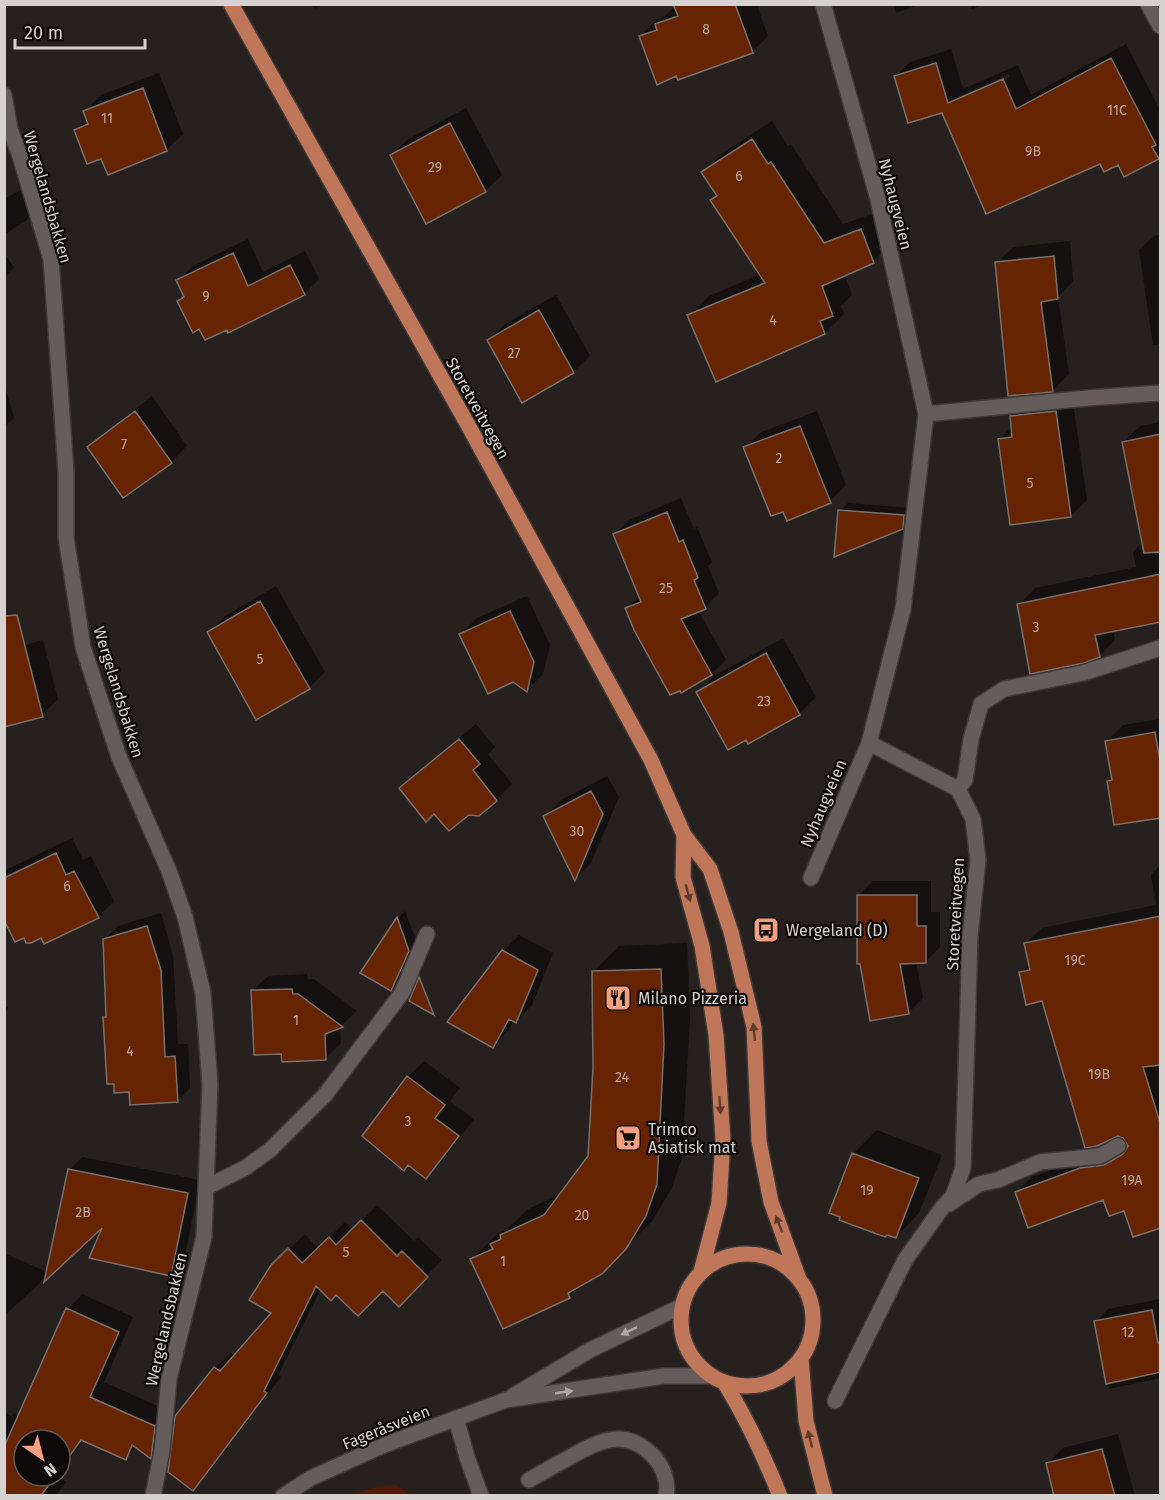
<svg xmlns="http://www.w3.org/2000/svg" width="1165" height="1500" font-family="'Fira Sans',sans-serif">
	<rect width="100%" height="100%" fill="#26201e"/>
	<!-- green -->
	<path fill="#4d1b05" d="M396 1485 410 1494 353 1495 378 1486Z"/>
	<!-- shadow -->
	<path fill="#0007" fill-rule="evenodd" d="M312 4H322L315 9Z
		M680 4H762L758 8 768 36 752 52 640 36 657 20 663 18 673 8Z
		M893 4H921L896 13Z
		M970 4H986L972 9Z
		M1126 44 1160 110V155L1158 158 1119 163 1100 162 943 111 895 77 910 62 951 49 963 89 1018 65 1031 95ZM1009 74 1010 77 957 100V97Z
		M159 73 183 134 166 150 102 157 76 130 88 119 85 111 101 95Z
		M466 108 502 175 485 191 427 221 392 155 408 139Z
		M772 121 788 146 791 144 843 224 881 211 892 242 873 262 844 274 852 295 841 306 844 314 825 333 689 316 709 296 761 274 712 201 718 195 703 172 723 153Z
		M38 180 44 202 28 219 4 235V199Z
		M1160 235V344L1153 345 1139 250 1154 236Z
		M248 239 263 272 305 251 319 279 304 294 227 328 179 301 185 295 178 280 193 266Z
		M1070 241 1073 281 1058 297 1069 374 1053 390 1009 394 997 263 1013 247Z
		M4 252 14 268 4 277Z
		M556 295 590 356 573 372 523 401 489 340 505 324Z
		M4 390H6L14 418 4 427Z
		M152 396 187 446 171 462 121 498 105 435 122 419Z
		M1072 396 1087 500 1070 516 1000 439 1012 426 1011 416 1027 400Z
		M817 411 846 485 830 501 745 448 761 432Z
		M1160 422V620L1113 630 1115 640 1099 656 1019 605 1035 588 1136 567 1133 552 1143 542 1123 443 1140 426Z
		M681 498 694 529 697 527 712 562 708 566 719 593 705 607 698 610 726 660 711 674 627 608 640 596 615 534 629 520Z
		M848 503 911 508 910 520 902 528 840 511Z
		M276 586 325 672 309 688 209 632 225 616Z
		M527 596 550 645 543 674 527 690 513 681 461 634 477 618Z
		M783 638 816 697 799 714 778 726 698 693 714 676Z
		M43 640 58 699 42 715 4 651Z
		M1160 719V816L1108 782 1113 777 1107 741 1123 725Z
		M476 724 495 747 488 754 512 784 496 800 435 812 401 788 417 772Z
		M607 776 619 797 591 863 576 878 545 817 561 800Z
		M72 838 83 860 91 856 114 901 98 917 42 936H24L9 925 4 927V871Z
		M1160 865V1225L1104 1198 1016 1192 1032 1177 1097 1153 1121 1150 1129 1145 1043 1000 1021 973 1030 964 1026 943 1042 928 1156 905 1151 875Z
		M873 881H931V912H940V947L926 962H916L923 998 908 1013 858 896Z
		M405 911 417 942 399 981 391 989 362 973 398 918Z
		M161 913 173 956 178 1044H188L190 1088 177 1101 131 1090 105 1018 107 1016 104 940 118 926Z
		M519 935 553 953 532 1005 516 1021 514 1020 509 1030 493 1046 503 951Z
		M687 943 690 1017 682 1157 672 1188 652 1221 601 1272 584 1282 569 1297 472 1259 498 1233 507 1229 528 1209 562 1193 590 1157 595 1068 593 972 619 946Z
		M307 974 308 980 314 979 357 1011 340 1027 341 1043 325 1059 283 1052 252 991 268 976Z
		M4 1006 8 1007 4 1018Z
		M424 1061 460 1088 450 1101 474 1119 442 1161 426 1177 408 1077Z
		M877 1130 942 1155 919 1213 896 1237 831 1212 854 1153Z
		M82 1157 200 1180 184 1261 171 1274 106 1222 4 1316V1253L47 1272 69 1170Z
		M377 1205 414 1241 418 1237 442 1260 399 1305 383 1289 337 1293 321 1289 278 1375 281 1377 208 1473 193 1489 215 1368 231 1353 235 1356 273 1312 272 1266 305 1234 318 1249 345 1222 353 1230Z
		M82 1294 133 1317 104 1382 169 1411 165 1442 150 1457 137 1447 125 1458 83 1440 60 1473V1440H24V1476H58L66 1482 56 1496H4V1412L11 1416 14 1413 20 1417 68 1309Z
		M1160 1299V1378L1109 1389 1096 1321 1108 1309Z
		M1118 1434 1135 1496H1056L1047 1464 1063 1448Z"/>
	<!-- building -->
	<path fill="#662403" stroke="#78706d" stroke-width="1.5" d="M673 4H735L753 53 678 80 676 76 657 85 639 36 657 30 655 24 678 16Z
		M1111 58 1156 145 1152 147 1159 159 1124 177 1118 165 1104 172 1100 164 986 214 942 113 908 123 894 76 936 63 948 103 1003 79 1016 109Z
		M143 88 167 151 108 175 101 159 87 164 74 130 88 124 83 111Z
		M450 123 486 192 426 224 390 155Z
		M752 139 768 164 771 162 824 243 861 229 874 263 822 286 833 316 820 321 825 334 716 382 687 315 765 283 710 200 717 196 701 172Z
		M233 253 248 286 290 265 305 295 228 333 227 330 205 340 199 329 193 333 177 301 184 297 176 280Z
		M1054 256 1058 299 1041 302 1053 392 1008 396 995 262Z
		M539 310 574 373 522 403 487 340Z
		M135 411 172 463 123 498 87 447Z
		M1056 411 1071 517 1010 525 998 439 1012 437 1010 416Z
		M800 426 831 503 787 521 783 512 771 516 743 447Z
		M1161 434V552L1144 553 1122 442Z
		M838 510 904 515 903 529 834 557Z
		M667 512 679 542 683 540 698 578 694 580 706 609 681 619 712 675 681 693 680 691 670 695 634 630 625 608 641 602 613 534Z
		M1161 574V622L1095 635 1100 657 1084 663 1030 674 1017 604Z
		M260 601 310 689 256 720 207 632Z
		M510 611 534 662 527 692 513 682 488 694 459 634Z
		M17 615 43 717 4 727V616Z
		M766 653 800 715 748 744 746 740 728 750 696 692Z
		M1155 732 1161 767V818L1114 825 1107 781 1112 780 1105 741Z
		M459 739 480 764 473 770 497 801 479 816 469 815 449 831 434 814 426 822 399 788Z
		M591 791 603 814 575 881 543 816Z
		M56 853 66 875 74 871 99 918 44 944 41 938 31 943H26L24 938 15 942 4 920V878Z
		M857 895H917V926H926V963L900 964 909 1014 870 1021 860 964H857Z
		M1161 916V1065L1143 1067 1161 1126V1228L1133 1237 1124 1211 1109 1216 1103 1200 1028 1228 1015 1192 1080 1168 1104 1165 1123 1154 1128 1146 1123 1138 1118 1136 1097 1146 1085 1148 1042 1001 1026 1005 1019 972 1030 970 1024 943Z
		M397 917 409 951 391 991 360 973Z
		M147 926 161 970 165 1057 175 1056 178 1102 130 1105 129 1092 114 1093V1084H107L103 1017H106L103 939Z
		M502 950 538 970 516 1023 509 1019 493 1048 447 1022Z
		M661 969 664 1044 657 1184 646 1216 626 1249 602 1274 568 1293 570 1298 503 1329 470 1259 493 1249 490 1244 501 1239 500 1235 544 1215 588 1156 593 1068 592 971Z
		M419 977 434 1015 409 1001Z
		M292 989 293 994H298L343 1027 325 1034 326 1060 282 1062 281 1054 254 1055 251 990Z
		M407 1076 445 1105 435 1118 459 1136 426 1179 408 1165 404 1171 362 1136Z
		M852 1153 919 1178 896 1238 887 1235 885 1237 839 1220 840 1217 829 1213Z
		M68 1169 188 1193 171 1276 89 1258 102 1228 44 1282Z
		M361 1220 397 1256 402 1251 428 1277 399 1307 383 1291 358 1316 336 1295 331 1301 316 1286 264 1391 267 1393 193 1491 168 1472 175 1416 214 1367 220 1371 271 1313 249 1300 271 1265 288 1248 302 1263 329 1237 336 1245Z
		M66 1308 119 1332 90 1397 155 1426 151 1459 132 1445 126 1460 81 1440 60 1469V1440H24V1476H55L41 1496H4V1447Z
		M1152 1310 1158 1343H1161V1372L1106 1384 1094 1321Z
		M1102 1449 1115 1496H1054L1046 1463Z"/>
	<g fill="none" stroke-linecap="round" stroke-linejoin="round">
		<!-- lane casing -->
		<g stroke="#3f3a38" stroke-width="18">
			<path id="lane" d="M207 1187 245 1168 270 1150 325 1095 402 993 427 934
				M456 1418 467 1457 481 1496
				M529 1480C543 1472 557 1464 570 1457 601 1440 626 1427 654 1457 663 1467 669 1482 666 1496"/>
		</g>
		<!-- street casing -->
		<g stroke="#3f3a38" stroke-width="18">
			<path id="street" d="M1148 4 1160 26
				M4 95 10 129 20 156 51 259 66 472V537L83 647 119 757 169 871 185 917 203 993 210 1084 204 1237 169 1379 162 1451 153 1496
				M926 414 1088 398 1160 393
				M869 743 958 789
				M811 878 869 743 903 609 926 414 878 199 823 4
				M949 1204 979 1184 998 1180 1040 1162 1100 1156 1118 1146
				M835 1401 905 1260 942 1208 953 1196 963 1168 970 936 978 860 973 819 958 789 965 780 971 739 981 704 1004 689 1083 673 1160 648"/>
		</g>
		<!-- secondary casing -->
		<g stroke="#3f3a38" stroke-width="18">
			<path id="secondary" d="M513 1396 590 1350 682 1306
				M283 1496 311 1478 384 1445 506 1400 664 1376H711"/>
		</g>
		<!-- primary casing -->
		<g stroke="#3f3a38" stroke-width="18">
			<path id="primary" d="M231 4 468 425 651 760 684 835 710 869 731 932 754 1027 759 1141 771 1202 799 1279
				M684 835 683 877 702 946 716 1035 723 1140 719 1203 701 1272
				M681 1320a66 66 0 1 1 132 0a66 66 0 1 1-132 0Z
				M801 1358 806 1421 825 1496
				M724 1382C747 1419 764 1456 780 1496"/>
		</g>
		<!-- lane -->
		<use href="#lane" stroke="#655d5b" stroke-width="15"/>
		<!-- street -->
		<use href="#street" stroke="#655d5b" stroke-width="15"/>
		<!-- secondary -->
		<use href="#secondary" stroke="#655d5b" stroke-width="15"/>
		<!-- primary -->
		<use href="#primary" stroke="#c07658" stroke-width="15"/>
	</g>
	<!-- one-way arrows -->
	<defs><path id="oneway-solid" d="M-6-.8H1V-3.2L6.5 0L1 3.2V.8H-6Z" transform="scale(1.5)"/></defs>
	<g fill="#5e3b2d">
		<use href="#oneway-solid" transform="translate(688 893) rotate(75)"/>
		<use href="#oneway-solid" transform="translate(754 1032) rotate(-96)"/>
		<use href="#oneway-solid" transform="translate(720 1105) rotate(86)"/>
		<use href="#oneway-solid" transform="translate(779 1224) rotate(-111)"/>
		<use href="#oneway-solid" transform="translate(810 1439) rotate(-104)"/>
	</g>
	<g fill="#aea9a7">
		<use href="#oneway-solid" transform="translate(629 1331) rotate(154)"/>
		<use href="#oneway-solid" transform="translate(564 1392) rotate(-8)"/>
	</g>
	<!-- icons -->
	<defs>
		<g id="bus-square" transform="scale(1.35)"><rect x="-9" y="-9" width="18" height="18" rx="4" fill="#f2a080" stroke="#0d0a09"/><path d="M-5-6H5V4H4V6H2V4H-2V6H-4V4H-5ZM-3.5-4V0h7V-4ZM-3.5 1.2v1.5H-2V1.2ZM2 1.2v1.5H3.5V1.2Z" fill="#111"/></g>
		<g id="restaurant-square" transform="scale(1.35)"><rect x="-9" y="-9" width="18" height="18" rx="4" fill="#f2a080" stroke="#0d0a09"/><path d="M-5-6h1v4h1v-4h1v4h1v-4h1v5L-1.5 .5V6h-2V.5L-5-1ZM5-6V6H3V1.5H1.5Q1.5-4 5-6Z" fill="#111"/></g>
		<g id="supermarket-square" transform="scale(1.35)"><rect x="-9" y="-9" width="18" height="18" rx="4" fill="#f2a080" stroke="#0d0a09"/><path d="M-6-5.5h2.5l.6 2H6L4.5 2H-2.5L-4.4-4H-6ZM-1.5 3.2a1.3 1.3 0 1 0 .1 0ZM3 3.2a1.3 1.3 0 1 0 .1 0Z" fill="#111"/></g>
	</defs>
	<g fill-rule="evenodd">
		<use href="#bus-square" x="766" y="930"/>
		<use href="#restaurant-square" x="618" y="998"/>
		<use href="#supermarket-square" x="628" y="1138"/>
	</g>
	<g text-anchor="middle" stroke-width="4.5" stroke-linejoin="round" paint-order="stroke">
		<!-- number labels -->
		<g font-size="14" fill="#baa69d">
			<text x="706" y="34">8</text>
			<text x="1117" y="115">11C</text>
			<text x="107" y="123">11</text>
			<text x="1033" y="156">9B</text>
			<text x="435" y="172">29</text>
			<text x="739" y="181">6</text>
			<text x="206" y="301">9</text>
			<text x="773" y="325">4</text>
			<text x="514" y="358">27</text>
			<text x="124" y="449">7</text>
			<text x="779" y="463">2</text>
			<text x="1030" y="488">5</text>
			<text x="666" y="593">25</text>
			<text x="1036" y="632">3</text>
			<text x="260" y="664">5</text>
			<text x="764" y="706">23</text>
			<text x="577" y="836">30</text>
			<text x="67" y="891">6</text>
			<text x="1075" y="965">19C</text>
			<text x="296" y="1025">1</text>
			<text x="130" y="1056">4</text>
			<text x="1099" y="1079">19B</text>
			<text x="622" y="1082">24</text>
			<text x="408" y="1126">3</text>
			<text x="1132" y="1185">19A</text>
			<text x="867" y="1195">19</text>
			<text x="83" y="1217">2B</text>
			<text x="582" y="1220">20</text>
			<text x="346" y="1257">5</text>
			<text x="503" y="1266">1</text>
			<text x="1128" y="1337">12</text>
		</g>
		<!-- street labels -->
		<g font-size="16" fill="#d6d2d0" stroke="#0d0a09">
			<text transform="translate(48 197) rotate(74)" y="6">Wergelandsbakken</text>
			<text transform="translate(896 204) rotate(76)" y="6">Nyhaugveien</text>
			<text transform="translate(478 408) rotate(61)" y="6">Storetveitvegen</text>
			<text transform="translate(119 692) rotate(73)" y="6">Wergelandsbakken</text>
			<text transform="translate(823 803) rotate(-67)" y="6">Nyhaugveien</text>
			<text transform="translate(955 914) rotate(-87)" y="6">Storetveitvegen</text>
			<text transform="translate(166 1319) rotate(-77)" y="6">Wergelandsbakken</text>
			<text transform="translate(386 1427) rotate(-22)" y="6">Fageråsveien</text>
		</g>
		<!-- poi labels -->
		<g font-size="16" fill="#d6d2d0" stroke="#0d0a09" text-anchor="start">
			<text x="786" y="936">Wergeland (D)</text>
			<text x="638" y="1004">Milano Pizzeria</text>
			<text x="648" y="1135">Trimco<tspan x="648" dy="18">Asiatisk mat</tspan></text>
		</g>
	</g>
	<!-- border -->
	<rect width="1165" height="1500" fill="none" stroke="#d6d2d0" stroke-width="12"/>
	<!-- north arrow -->
	<g transform="translate(42 1458) rotate(145)"><circle r="28" fill="#0d0a09" stroke="#5d5a59" stroke-width="1.5"/>
	<path d="M0-4.5L10 22L0 15L-10 22Z" fill="#f2a080"/>
	<text y="-9" font-size="16" font-weight="bold" text-anchor="middle" fill="#d6d2d0">N</text>
	</g>
	<!-- scale -->
	<path d="M15 39v9h130v-9" fill="none" stroke="#d6d2d0" stroke-width="3"/>
	<text x="24" y="39" font-size="18" fill="#d6d2d0" stroke="#0d0a09" stroke-width="4.5" paint-order="stroke">20 m</text>
</svg>
